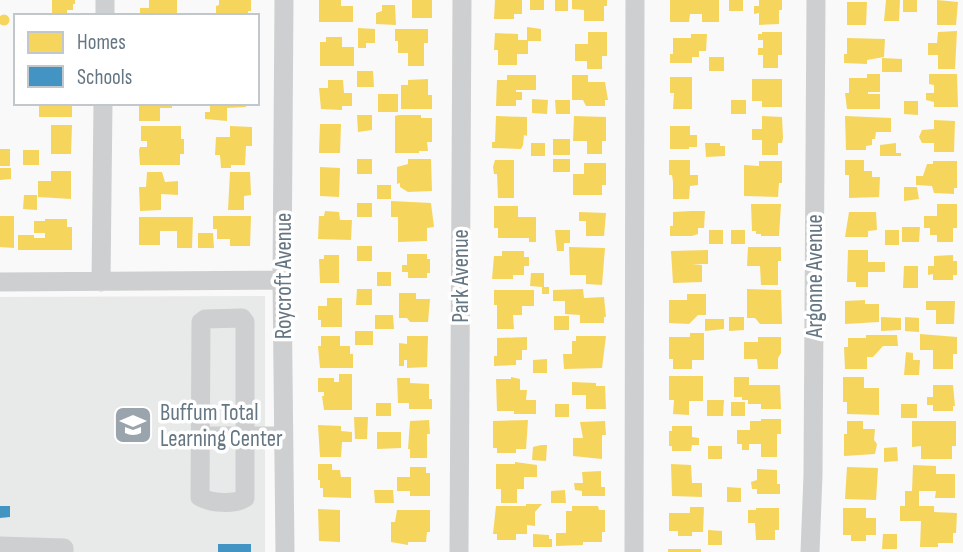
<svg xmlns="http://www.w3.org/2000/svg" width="963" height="552" font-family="'Sofia Sans Condensed',sans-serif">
	<rect width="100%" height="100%" fill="#f9f9f9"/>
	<!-- built -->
	<path fill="#e8e9e9" d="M265 296V552H0V297Z"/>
	<!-- homes -->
	<path fill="#f6d55c" d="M52 0H75V4H73V10H67V15H52Z
		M149 0H177V16H140V8H149Z
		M219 0H251V11H248V16H216V6L219 5Z
		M319 0H341V6H353V22H319Z
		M412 0H432V18H412Z
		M495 0H522V14H514V19H494Z
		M530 0H544V10H530Z
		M555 0H568V11H555Z
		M572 0H607V6H604V21H584V10L572 9Z
		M670 0H719V22H702V14H690L689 22H670Z
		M729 0H743V11H729Z
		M759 0H782V10H779V24L759 25V13L754 14V6H759Z
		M886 0H900L899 21H884Z
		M903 0H917V12H903Z
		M937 0 958 2 956 25H937Z
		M847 2H867L866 25H847Z
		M382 5H395L396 25 376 24V13L382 11Z
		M-1.5 20a5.5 5.5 0 1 1 11 0a5.5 5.5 0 1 1-11 0Z
		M527 27 541 29V41H528V54H517V65H498V50H494L495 33 518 34V40H527Z
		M358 28 375 29V43H366V48H358Z
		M395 29H428V43H424V66H408V53H398V41H395Z
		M957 31 955 69H938V55H928V43H937L938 32Z
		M588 32H607V56H602V69H587V61H575V44H588Z
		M762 32H782V55H778V68H763V55H758V48H763V40H758V34H762Z
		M691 34H707L706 51H699V57H692V63H670V54H673V38H691Z
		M326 37H342V47H354V66H320V42H326Z
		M847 38 885 39 884 57 867 60V64L844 63V54H847Z
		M709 57H724V71H709Z
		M882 58 902 59V72H882Z
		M357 71H373L374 87H357Z
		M867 74H880V92H868V94H880V109H847L845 93H849V78H867Z
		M929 74H957L958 107H934V102L926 100V93H934V85L929 84Z
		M507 75H536V90H516V92H522V100H516V106H496L497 80H507Z
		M572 75H588V82H605L608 100H605V106H586L583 100H572Z
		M670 77H692V109H673L674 93H670Z
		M428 79V95H432V109H401V85H408V80Z
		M752 79H782V107H762V101H752Z
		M328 80H343L344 93H352V106H342V110L321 109 319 88H328Z
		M378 94H398V112H378Z
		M532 99 548 100 547 114 532 113Z
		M555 100H570V114H556Z
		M731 100H746V114H731Z
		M904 101H918V115L904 114Z
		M39 103 72 104V117H39Z
		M139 103H172V108H160V121H139Z
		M216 103H246V107L227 108V121L205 119V112H210V106H216Z
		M357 115H372V130L358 132Z
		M399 115H421V118H432V142H427L428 151H419V153H395V116Z
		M496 116 527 117V136L524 135 523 145 521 149 492 148V142H495Z
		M574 116 606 117V141H602V154H587V141H573Z
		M762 116 782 117 783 138 782 143H778V155H762V140H752V129H762Z
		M845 116 891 118V132H876L875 139H872V145L866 146V150H846Z
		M934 120 955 121 954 152H934V143H922L919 137 922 130 934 129Z
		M320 124H341L340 153H319Z
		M51 125H72L71 154H51Z
		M141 126H181V139H184V154H180V165H140L139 150 140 147H147V141H141Z
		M230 126 252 127V146H246L245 165H231V168H221L220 155H215L216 137H230Z
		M670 126H690V135H697V147H689V149H670Z
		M553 139H570V155H553Z
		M531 143H545V156H531Z
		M705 143H720V146H725V156L706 157Z
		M896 143V153H901V156H880V145Z
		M0 149H10V166H0Z
		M23 150H39V165H23Z
		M357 159H372V174H357Z
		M408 159H431L432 191 408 192 400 187V183L397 184V167L408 164Z
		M553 159H570V172H553Z
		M495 160H514V198H498L497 174H494L493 167Z
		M669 160H690V175H698V185L690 186 689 199H673V182L672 175H669Z
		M845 160H864V171H872V177H880L879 197 849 198V175H845Z
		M759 161H782V183H779L778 197 744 196V165L759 166Z
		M933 161H957V188H954V194L934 193 932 186 916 185V176H923L927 164H933Z
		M584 163H606V185H602V195H573V174H584Z
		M320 167 340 168 339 197 320 196Z
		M0 168H11V179L0 180Z
		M51 171H71V199L38 197V181H51Z
		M147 172H162L165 182 178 181V195L161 194V210L140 211 139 187H146Z
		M230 172H250L251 195 244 196V210H228Z
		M377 185H391V199H377Z
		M904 187H917L919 199 904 201Z
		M24 195H37V210L23 209Z
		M391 201 431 203 434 227 427 228V241L398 242V217H391Z
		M357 203H372V217H357Z
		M751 204H781L779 236H761V234H756V231H752Z
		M937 204H957V228H953V242H937V235H930V228H924V216H937Z
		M494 206H518V217H536V242H529V238H498V228H494Z
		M325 211 339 212 340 220H352L351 240 318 239 319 216H324Z
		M691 211H705L704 228H698V234L692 236H670V226H673V212Z
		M579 212 606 213 604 236H586V221H579Z
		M849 212H876L877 230 868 231V237H845Z
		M0 216H14V248L0 247Z
		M213 216H251L250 246H230V239H217V229H213Z
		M139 217H193L192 248H177V231H160V245H139Z
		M45 219H67V227H72V250H18V235H34V238H45V233H34V221H45Z
		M902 227H920L919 242H902Z
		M555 230H570V243H564V251H557Z
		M709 230H723V244H709Z
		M731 230H745V244H731Z
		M885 230H899V245H885Z
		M198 233H213L214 248H198Z
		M357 246H372V261H357Z
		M569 247 605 248 602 285 586 284V275H570Z
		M748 247H781V261H778V285H761L760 266H747Z
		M708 250V264H692L702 265V282L673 283 671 251Z
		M848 250H868V262H885V272H868V287H856V282H847Z
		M502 251H524V257H529V266H524V275H513V279H492L494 256H502Z
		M407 254H427V259H430V273H427V278H408V272H402V265H407Z
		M324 255H339V283H320L319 259H324Z
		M953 255V261H957V275H953V280H933V274L928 275V266H934V256Z
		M904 266H918V288H903Z
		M377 272H391V286H377Z
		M531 273H544V287H549V294H542V287L530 286Z
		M357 289H372V305H356Z
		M583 289 584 298 604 297 606 317H604V323H580V315L565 314V301H553V290Z
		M747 289 781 290 782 324H760L755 318H747Z
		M494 290H534V306H522V315H513L514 329H497V305H494Z
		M399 293H416V299H430L428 322H410L407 318H399Z
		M687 294H706V315H698L689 324 669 323V300H687Z
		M327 298H342V327H321V320H318V306H327Z
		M865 300V304H879V322L845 324V301Z
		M926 301H955L954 324H936V310H926Z
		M375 315H393L394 329H375Z
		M554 316H569V330H554Z
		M729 317H744V330L729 331Z
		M881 317 901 318V330L881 331Z
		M905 317 919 318V332L905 331Z
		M705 319H724V329L705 331Z
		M355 331H373V345H355Z
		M690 333H704V360H692V369H673V359H669V337H690Z
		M920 334 957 337V354H953V369H933V350H920Z
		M866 335H897L898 346H883L873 357H867V369H845L844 347H848V338H866Z
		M321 336H340V346H350V354H353V368H320L318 346H321Z
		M407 336H428L427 367 407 368V360H404V366H399V343L407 344Z
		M576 336H606L602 368 564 369 563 354H572V341H576Z
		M527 337V350H522V360H516V365L494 366V356H497V338Z
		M758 337H781V353L778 358V369H758L757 359H744V342H758Z
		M906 352 913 353V360H920L919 375H904Z
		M547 359V373H533V360Z
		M339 374H352V410H324L322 396H324V392H318V378H334V382H339Z
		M669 376H703V401H689V415L673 414 674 400H669Z
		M511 377 520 379V390H527L526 400H536V414H514V411H497L496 379H511Z
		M734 377H749V385H780L781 409H761V404H748V400H742V397H734Z
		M843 377H864V388H879V415L847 414V402H843Z
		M397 378H410V383L429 384V399H432V409H409V403H398Z
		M572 382 596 383V386H605L606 409H586V395H572Z
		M933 385H953L955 406H953V411H933V405H927V397H933Z
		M707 400H724L723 416H707Z
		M731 402H745V416H731Z
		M376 403H391V416H376Z
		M555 404H569V417H555Z
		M901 404H917V418H901Z
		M354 417H368L367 439H355Z
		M761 419H781V434H777V457H761V444H749V450H742V444H737V430H750V421H761Z
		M429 420 430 434H427V458H410V449H408L410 421Z
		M528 420 526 449H516V453H497V448H493V421Z
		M605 421 606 435H602V459L573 456V438H583L580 422Z
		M847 421H863V429H875L874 440 877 444 875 454 844 456V434H847Z
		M912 421H956V446H952V459H921V446L912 447Z
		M318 425 341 426V431L352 432V442H342L341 457H320Z
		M672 426H692V437L699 438V445H692L691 451H672V446H669V431H672Z
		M377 432H401V448L377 449Z
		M541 445H547L546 461 532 460 533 447Z
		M708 446H722V459H708Z
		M897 447 898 461 884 462V448Z
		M515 462 537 465V477H524V489H517V503H501V489H496V464H515Z
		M318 464H332V470H340L341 477H351V498L323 497V488H320V480H318Z
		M671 464 691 465 692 483H702V497L672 496Z
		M913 465 936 466V474H955V498H935L936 491H919V506H934V512L957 513 956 533H953V543H938V547H920L921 521H900V506H905V491H912Z
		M410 467H426V473H430V496H410V491H397V477H410Z
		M847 467 878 468 876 500 845 499Z
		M757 469 777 470V484H780V494H757V489H752L751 482 757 480Z
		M601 471V487H605V496H582V491L575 490 574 483H583L582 472Z
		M727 487 741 488V502H727Z
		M374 490H393L394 503H375Z
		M565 490 566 503H551V491Z
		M526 504H542L535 512V526L527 525V534H516V540H497V534H493L496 506H526Z
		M572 506H598L599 510H605V532H602V542H583V545L556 546V533H566V511H572Z
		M690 507H704L703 532H692V536H678V531H669V513H690Z
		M756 508H779V530H775V540H756L755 523H748V510H756Z
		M843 508H866V518H876V535H866V541H851V535H843Z
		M318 509 340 510V542L319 541Z
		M397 510H430V532H427L426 542H408V545L391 542V522H395Z
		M708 530 722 531V545H708Z
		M533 534 549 535V539H552V547H533Z
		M883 534H897V549H882Z
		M668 549H701V552H668Z"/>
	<!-- schools -->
	<path fill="#4393c3" d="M0 506H10V517L0 518Z
		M218 544H251V552H218Z"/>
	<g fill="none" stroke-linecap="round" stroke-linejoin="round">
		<!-- minor -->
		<path stroke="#cecfd0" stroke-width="19" d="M284 0 282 280 285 552
			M105 16V0
			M0 282 282 280
			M101 282 103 103
			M242 318 245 322V498C234 505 211 503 200 497L201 322 205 319Z
			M201 436H283
			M0 546 64 548V552
			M459 552 462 0
			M634 552 635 0
			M810 552 813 475 816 0"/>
	</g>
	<!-- icons -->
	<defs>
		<g id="school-square" transform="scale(2.0125)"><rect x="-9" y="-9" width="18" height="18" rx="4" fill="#99a4ac" stroke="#fff"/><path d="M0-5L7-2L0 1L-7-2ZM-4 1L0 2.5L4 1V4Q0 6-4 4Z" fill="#fff"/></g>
	</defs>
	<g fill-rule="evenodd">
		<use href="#school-square" x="133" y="425"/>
	</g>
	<g text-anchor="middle" stroke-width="7" stroke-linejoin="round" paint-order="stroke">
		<!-- street labels -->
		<g font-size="23" fill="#657683" stroke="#fff">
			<text transform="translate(283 276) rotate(-90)" y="8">Roycroft Avenue</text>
			<text transform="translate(460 276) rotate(-90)" y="8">Park Avenue</text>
			<text transform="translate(814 276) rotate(-90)" y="8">Argonne Avenue</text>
		</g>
		<!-- poi labels -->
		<g font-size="23" fill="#657683" stroke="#fff" text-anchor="start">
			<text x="160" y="420">Buffum Total<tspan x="160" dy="26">Learning Center</tspan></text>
		</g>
	</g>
	<!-- legend -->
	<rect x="14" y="14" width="245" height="91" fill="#ffffff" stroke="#c1c8cd" stroke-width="2"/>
	<rect x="28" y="32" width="35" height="21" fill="#f6d55c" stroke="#c1c8cd" stroke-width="2"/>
	<text x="77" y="49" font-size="21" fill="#657683">Homes</text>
	<rect x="28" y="66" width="35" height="21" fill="#4393c3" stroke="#c1c8cd" stroke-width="2"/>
	<text x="77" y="84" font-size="21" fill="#657683">Schools</text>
</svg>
